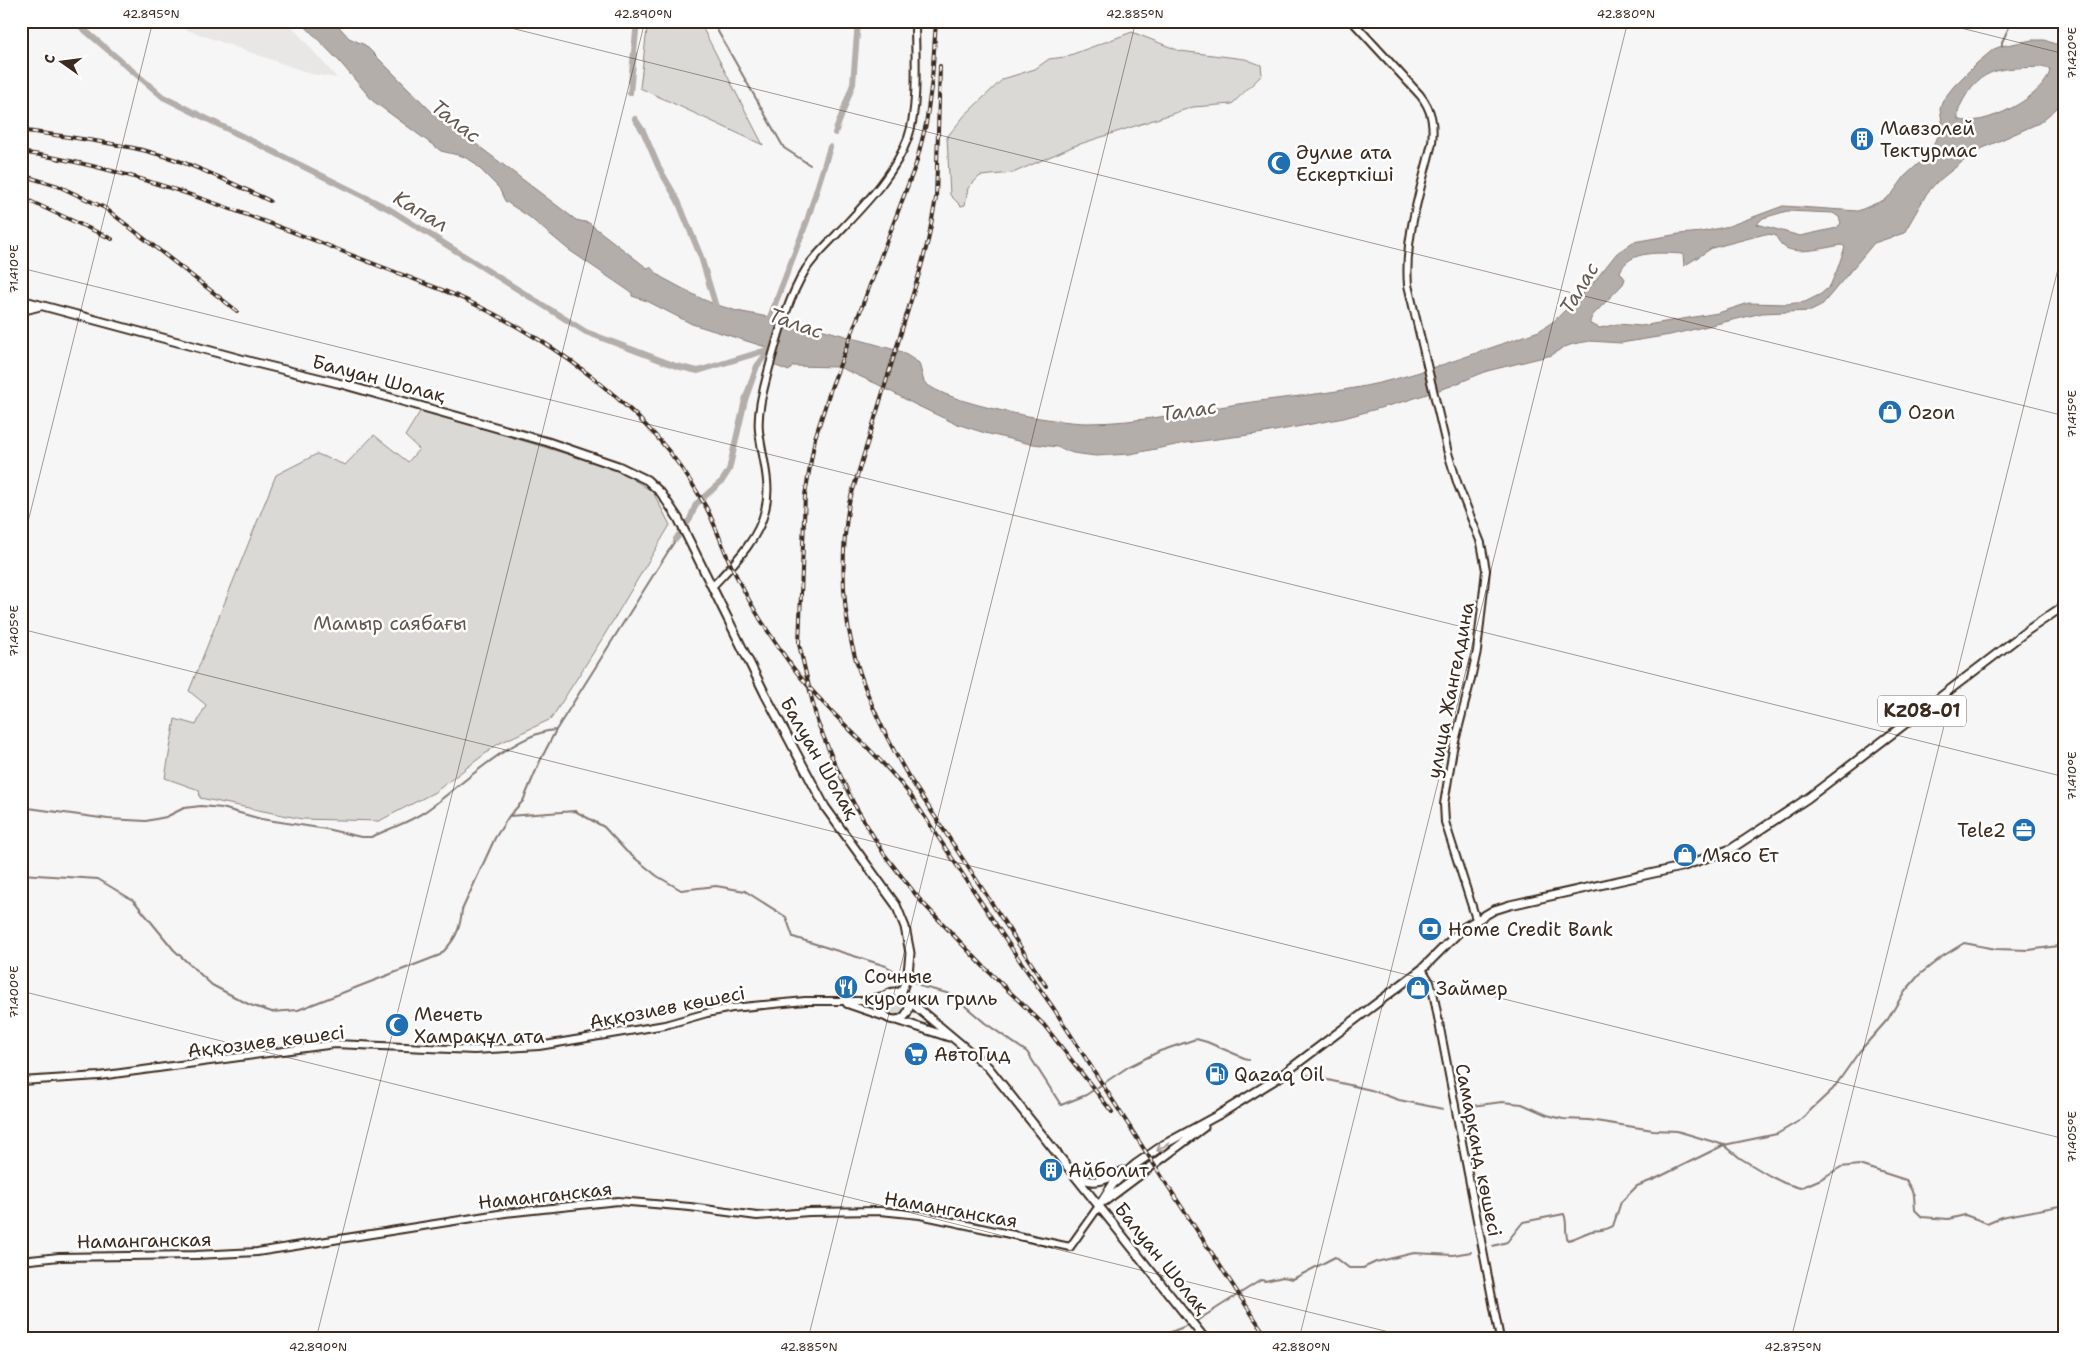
<svg xmlns="http://www.w3.org/2000/svg" width="2086" height="1360" font-family="'Shantell Sans',sans-serif">
	<rect width="100%" height="100%" fill="#f7f6f6"/>
	<filter id="ink" filterUnits="userSpaceOnUse"><feTurbulence type="fractalNoise" baseFrequency=".02" numOctaves="2"/><feDisplacementMap in="SourceGraphic" scale="10" xChannelSelector="R" yChannelSelector="G"/><feConvolveMatrix kernelMatrix="1 2 1 2 8 2 1 2 1" color-interpolation-filters="sRGB"/></filter>
	<g filter="url(#ink)">
		<!-- built -->
		<path fill="#e9e7e6" d="M162 21H287L337 78 311 74Z"/>
		<!-- green -->
		<path fill="#dbd9d6" stroke="#8b827a" d="M648 21H699L763 145 640 88Z
			M782 21H827V23L783 27Z
			M1132 32 1180 51 1245 59 1261 65 1262 75 1232 104 1193 107 1074 146 1013 173 980 176 968 188 965 205 961 206 950 195 947 137 965 115 1003 79 1035 69 1049 59 1065 57Z
			M421 410 617 469 653 492 670 525 602 639 551 719 498 744 435 792 379 821 302 819 200 798 199 790 165 778 175 719 196 725 206 705 189 691 276 475 317 454 345 465 374 435 408 462 419 449 405 436Z
			M886 1006a9 9 0 1 1 18 0a9 9 0 1 1-18 0Z"/>
		<!-- water -->
		<path fill="#b4aeaa" stroke="#847972" fill-rule="evenodd" d="M300 21H334L349 38 365 45 441 121 468 138 576 220 589 223 647 268 650 267 661 277 702 299 714 304 737 311 799 323 885 347 902 352 919 363 924 382C947 404 1054 423 1088 423 1138 423 1188 412 1238 404 1291 396 1346 393 1399 378 1446 365 1492 347 1539 331L1554 321 1593 283 1617 253 1633 242 1679 234 1702 232 1729 226 1783 206 1858 211 1884 200 1892 194 1905 176 1928 155 1943 127 1940 109 1943 100 1954 86 1977 63 1994 49 2002 46 2032 40H2044L2055 44 2065 43V93L2057 108 2039 123 1983 148 1962 162 1936 183 1927 193 1904 233 1874 243 1821 306 1811 311 1762 313 1670 335 1621 343 1590 341 1573 344 1562 348 1552 355 1487 371 1451 386 1409 400 1344 418 1264 433 1186 443 1130 454 1096 456 1073 453 1057 447 1026 443 985 433 954 423 914 404 877 384 839 367 793 366 789 371 771 364 769 348 692 324 647 301 632 296V293L569 250 528 216 505 201 499 188 472 161 462 156 441 151 373 101 340 62ZM2042 67 2050 69C2049 95 1980 130 1958 119 1957 111 1961 104 1965 97 1984 64 2009 69 2042 67ZM1787 211 1833 213 1839 217 1841 223 1837 228 1800 236 1757 224 1763 218ZM1765 234 1775 235C1777 238 1779 242 1782 245 1793 257 1827 247 1842 245L1845 247 1837 270 1830 286 1821 294 1805 302 1787 304 1749 303 1718 313 1641 326 1618 324 1600 328 1590 324V321L1593 315 1623 284 1625 279 1620 272C1629 249 1662 253 1683 254L1684 266 1712 248Z"/>
		<g fill="none" stroke-linecap="round" stroke-linejoin="round">
			<!-- stream -->
			<path stroke="#847972" stroke-width="2" d="M712 21 784 148 810 165
				M2002 46V42L2012 21
				M21 807 108 819 146 821 166 817 184 808 201 806 222 808 261 819 326 829 361 837H371C391 828 413 821 430 808 461 785 518 731 556 730
				M509 816 575 811 604 827 626 851 657 876 681 890 716 886 745 891 786 917 793 937 886 966 904 976
				M21 874 98 879 134 901 174 950 212 985 250 1005 272 1012 298 1010 440 955C455 940 460 931 462 910L495 838 509 816 523 801 540 761 556 730 676 539
				M909 979 923 987 951 994 985 1023 1027 1052 1061 1105 1086 1095 1128 1067 1160 1051 1196 1039 1207 1042 1249 1060
				M1302 1074 1371 1090 1399 1100 1443 1109
				M1464 1107 1502 1102 1522 1104 1547 1115 1563 1119 1589 1120 1653 1130 1677 1131 1724 1145 1740 1158 1770 1176 1784 1183 1800 1188 1821 1179 1841 1167 1859 1165 1906 1180 1914 1195 1915 1210 1922 1217 1948 1219 1965 1215 1987 1223 2001 1217 2065 1205
				M1493 1246 1507 1242 1523 1222 1564 1214C1568 1224 1564 1231 1568 1240 1578 1238 1584 1233 1592 1231 1601 1229 1603 1232 1613 1226L1621 1202 1637 1186 1655 1179 1724 1145 1777 1134 1799 1121 1833 1089 1859 1052 1888 1019 1903 994 1919 975 1943 956 1964 943 1996 949 2029 950 2065 945
				M1195 1322 1261 1280 1265 1281 1283 1277 1293 1279 1335 1257 1349 1268H1363L1376 1262 1414 1253 1453 1255 1471 1252
				M1141 1339 1156 1338 1191 1324"/>
			<!-- canal -->
			<path stroke="#b4aeaa" stroke-width="6" d="M74 21 163 97 389 209 586 332 676 366 698 371 770 349
				M630 93 637 21
				M635 119 643 131 659 168 678 201 701 257 717 310
				M835 133 853 84 858 21
				M778 324 775 317H770L807 221 830 147
				M676 539 690 519 696 504 722 481 729 470 745 400 757 366 770 349"/>
			<!-- secondary casing -->
			<g stroke="#3b2a1e" stroke-width="10">
				<path id="secondary" d="M1352 21 1420 95C1432 110 1434 124 1432 143 1421 189 1404 238 1408 285L1448 453 1458 485 1481 543 1486 570 1477 651 1470 683 1453 749 1444 804 1445 822 1476 919
					M712 587C732 565 758 541 765 510 772 484 762 457 759 431 757 410 764 388 769 368 778 336 788 298 806 269 814 257 826 245 836 235 863 206 894 176 908 138 919 107 915 55 915 21
					M1422 969 1430 982 1434 997 1500 1339
					M847 1004 888 1018
					M21 1081 99 1076 335 1044 474 1050 539 1046 665 1025 707 1013 732 1008 805 1001H862L890 994
					M21 1261 59 1257 196 1255 257 1252 505 1213 618 1201 690 1207 757 1216 809 1212 880 1211 920 1215 1070 1247 1099 1206"/>
			</g>
			<!-- primary casing -->
			<g stroke="#3b2a1e" stroke-width="11">
				<path id="primary" d="M21 300 252 362 338 383 548 442 618 466 647 480 661 493 678 518 766 696 825 807 896 905 905 927 910 953 908 973 901 994
					M21 311 40 306
					M881 1006a14 14 0 1 1 28 0a14 14 0 1 1-28 0Z
					M908 1000 988 1067 1205 1339
					M897 1020 949 1037
					M1077 1176C1093 1186 1107 1180 1123 1171
					M1105 1201 1204 1127
					M1099 1206 1113 1184 1136 1164 1165 1144 1220 1114 1278 1078 1422 969 1463 928 1494 910 1510 905 1681 867 1731 849 1808 798 2028 630 2065 605"/>
			</g>
			<!-- secondary -->
			<use href="#secondary" stroke="#fff" stroke-width="6"/>
			<!-- primary -->
			<use href="#primary" stroke="#fff" stroke-width="7"/>
			<!-- rail casing -->
			<g stroke="#3b2a1e" stroke-width="4">
				<path id="rail" d="M936 21 932 80 926 124 916 164 831 388 815 438 805 495 799 644 817 721 834 762 854 804 884 854 920 900 984 967 1044 1025 1112 1112
					M940 66 936 198 928 241 919 274 849 503C832 610 854 682 907 774L1046 986
					M21 130C64 137 108 141 150 152 187 161 234 184 270 201
					M21 152C124 167 222 205 319 242 351 255 384 268 416 280 434 287 452 293 470 302 538 334 605 380 656 436 675 457 692 482 706 507 716 526 722 546 731 565 746 597 764 627 784 655 820 708 873 746 911 796L1020 961 1054 1009 1162 1177 1268 1339
					M21 175 58 186 105 208 237 311
					M21 197 112 239"/>
			</g>
			<!-- rail -->
			<use href="#rail" stroke="#fff" stroke-width="2" stroke-dasharray="5.5" stroke-linecap="butt"/>
		</g>
		<!-- one-way arrows -->
		<defs><path id="oneway-shaft" d="M-6 0H5M1.5-3L5.5 0L1.5 3" fill="none" stroke-width="1.6" stroke-linecap="round" stroke-linejoin="round" transform="scale(1.25)"/></defs>
		<use stroke="#a79f9a" href="#oneway-shaft" transform="translate(1163 1147) rotate(148)"/>
	</g>
	<!-- ticks -->
	<path fill="none" stroke="#3b2a1e" stroke-width="1" stroke-opacity="0.45" d="M483 21 2065 416M1933 21 2065 54M21 268 2065 777M21 550 153 21M21 629 2065 1139M21 991 1417 1339M316 1339 645 21M808 1339 1136 21M1299 1339 1628 21M1791 1339 2065 241"/>
	<!-- icons -->
	<defs>
		<g id="building-disc" transform="scale(1.25)"><circle r="9.5" fill="#1f6fb2" stroke="#fff"/><path d="M-4-6H4V6H1V3H-1V6H-4ZM-2.5-4.3h1.7v1.8h-1.7ZM.8-4.3h1.7v1.8H.8ZM-2.5-1h1.7V.8h-1.7ZM.8-1h1.7V.8H.8Z" fill="#fff"/></g>
		<g id="mosque-disc" transform="scale(1.25)"><circle r="9.5" fill="#1f6fb2" stroke="#fff"/><path d="M3.5-4.9A6 6 0 1 0 3.5 4.9A5 5 0 1 1 3.5-4.9Z" fill="#fff"/></g>
		<g id="shop-disc" transform="scale(1.25)"><circle r="9.5" fill="#1f6fb2" stroke="#fff"/><path d="M-5-2.5h2.3a2.7 3.5 0 0 1 5.4 0H5L5.5 6h-11ZM-1.5-2.5h3a1.5 2.3 0 0 0-3 0Z" fill="#fff"/></g>
		<g id="office-disc" transform="scale(1.25)"><circle r="9.5" fill="#1f6fb2" stroke="#fff"/><path d="M-6-3h4V-5.5h4V-3h4V5H-6ZM-1-4.5V-3h2v-1.5ZM-6 0V1H6V0Z" fill="#fff"/></g>
		<g id="bank-disc" transform="scale(1.25)"><circle r="9.5" fill="#1f6fb2" stroke="#fff"/><path d="M-6-4H6V4H-6ZM0-2.3a2.3 2.3 0 1 0 0 4.6a2.3 2.3 0 1 0 0-4.6Z" fill="#fff"/></g>
		<g id="restaurant-disc" transform="scale(1.25)"><circle r="9.5" fill="#1f6fb2" stroke="#fff"/><path d="M-5-6h1v4h1v-4h1v4h1v-4h1v5L-1.5 .5V6h-2V.5L-5-1ZM5-6V6H3V1.5H1.5Q1.5-4 5-6Z" fill="#fff"/></g>
		<g id="supermarket-disc" transform="scale(1.25)"><circle r="9.5" fill="#1f6fb2" stroke="#fff"/><path d="M-6-5.5h2.5l.6 2H6L4.5 2H-2.5L-4.4-4H-6ZM-1.5 3.2a1.3 1.3 0 1 0 .1 0ZM3 3.2a1.3 1.3 0 1 0 .1 0Z" fill="#fff"/></g>
		<g id="fuel-disc" transform="scale(1.25)"><circle r="9.5" fill="#1f6fb2" stroke="#fff"/><path d="M-5.5-6h7V0h2V4h1.3V-2.5L3-4.5l.8-.8L6-3V5H2.5V1h-1V6h-7ZM-4.2-4.7v3.2H.2V-4.7Z" fill="#fff"/></g>
	</defs>
	<g fill-rule="evenodd">
		<use href="#building-disc" x="1862" y="139"/>
		<use href="#mosque-disc" x="1279" y="163"/>
		<use href="#shop-disc" x="1890" y="412"/>
		<use href="#office-disc" x="2024" y="830"/>
		<use href="#shop-disc" x="1685" y="855"/>
		<use href="#bank-disc" x="1430" y="929"/>
		<use href="#restaurant-disc" x="846" y="987"/>
		<use href="#shop-disc" x="1418" y="988"/>
		<use href="#mosque-disc" x="397" y="1025"/>
		<use href="#supermarket-disc" x="916" y="1054"/>
		<use href="#fuel-disc" x="1217" y="1074"/>
		<use href="#building-disc" x="1051" y="1170"/>
	</g>
	<g text-anchor="middle" stroke-width="5" stroke-linejoin="round" paint-order="stroke">
		<!-- shield labels -->
		<rect fill="#fff" stroke="#766a62" stroke-width="1" x="1878" y="695.5" width="88" height="31" rx="4"/>
		<g font-size="18" font-weight="bold" fill="#3b2a1e">
			<text x="1922" y="717">KZ08-01</text>
		</g>
		<!-- poi labels -->
		<g font-size="19" fill="#3b2a1e" stroke="#fff" text-anchor="start">
			<text x="1880" y="135">Мавзолей<tspan x="1880" dy="22">Тектурмас</tspan></text>
			<text x="1296" y="159">Әулие ата<tspan x="1296" dy="22">Ескерткіші</tspan></text>
			<text x="1908" y="419">Ozon</text>
			<text x="2006" y="837" text-anchor="end">Tele2</text>
			<text x="1702" y="862">Мясо Ет</text>
			<text x="1448" y="936">Home Credit Bank</text>
			<text x="864" y="983">Сочные<tspan x="864" dy="22">курочки гриль</tspan></text>
			<text x="1436" y="995">Займер</text>
			<text x="414" y="1021">Мечеть<tspan x="414" dy="22">Хамрақұл ата</tspan></text>
			<text x="934" y="1061">АвтоГид</text>
			<text x="1234" y="1081">Qazaq Oil</text>
			<text x="1068" y="1177">Айболит</text>
		</g>
		<!-- street labels -->
		<g font-size="19" fill="#3b2a1e" stroke="#fff">
			<text transform="translate(379 378) rotate(15)" y="7">Балуан Шолақ</text>
			<text transform="translate(1450 690) rotate(-79)" y="7">улица Жангелдина</text>
			<text transform="translate(820 758) rotate(60)" y="7">Балуан Шолақ</text>
			<text transform="translate(667 1007) rotate(-11)" y="7">Аққозиев көшесі</text>
			<text transform="translate(266 1041) rotate(-7)" y="7">Аққозиев көшесі</text>
			<text transform="translate(1479 1150) rotate(79)" y="7">Самарқанд көшесі</text>
			<text transform="translate(545 1195) rotate(-6)" y="7">Наманганская</text>
			<text transform="translate(951 1209) rotate(10)" y="7">Наманганская</text>
			<text transform="translate(144 1240) rotate(-1)" y="7">Наманганская</text>
			<text transform="translate(1162 1258) rotate(51)" y="7">Балуан Шолақ</text>
		</g>
		<!-- park labels -->
		<g font-size="19" fill="#63564c" stroke="#fff">
			<text x="390" y="630">Мамыр саябағы</text>
		</g>
		<!-- water labels -->
		<g font-size="20" font-style="italic" fill="#65584f" stroke="#fff">
			<text transform="translate(456 121) rotate(38)" y="7">Талас</text>
			<text transform="translate(421 211) rotate(31)" y="7">Капал</text>
			<text transform="translate(1579 288) rotate(-59)" y="7">Талас</text>
			<text transform="translate(796 323) rotate(19)" y="7">Талас</text>
			<text transform="translate(1189 410) rotate(-8)" y="7">Талас</text>
		</g>
	</g>
	<!-- margin -->
	<rect width="2086" height="1360" fill="none" stroke="#fff" stroke-width="55"/>
	<!-- north arrow -->
	<g transform="translate(62 62) rotate(284)" stroke="#ffffff" stroke-width="4" paint-order="stroke">
	<path d="M0-4L9 19L0 12L-9 19Z" fill="#3b2a1e"/>
	<text y="-8" font-size="14" font-weight="bold" text-anchor="middle" fill="#3b2a1e">С</text>
	</g>
	<rect x="28" y="28" width="2030" height="1304" fill="none" stroke="#3b2a1e" stroke-width="2"/>
	<g font-size="12" text-anchor="middle" fill="#3b2a1e">
		<text x="151" y="18">42.895°N</text>
		<text x="643" y="18">42.890°N</text>
		<text x="1135" y="18">42.885°N</text>
		<text x="1626" y="18">42.880°N</text>
		<text transform="translate(2072 53) rotate(-90)" y="4">71.420°E</text>
		<text transform="translate(14 269) rotate(-90)" y="4">71.410°E</text>
		<text transform="translate(2072 414) rotate(-90)" y="4">71.415°E</text>
		<text transform="translate(14 631) rotate(-90)" y="4">71.405°E</text>
		<text transform="translate(2072 776) rotate(-90)" y="4">71.410°E</text>
		<text transform="translate(14 992) rotate(-90)" y="4">71.400°E</text>
		<text transform="translate(2072 1137) rotate(-90)" y="4">71.405°E</text>
		<text x="318" y="1351">42.890°N</text>
		<text x="809" y="1351">42.885°N</text>
		<text x="1301" y="1351">42.880°N</text>
		<text x="1793" y="1351">42.875°N</text>
	</g>
</svg>
